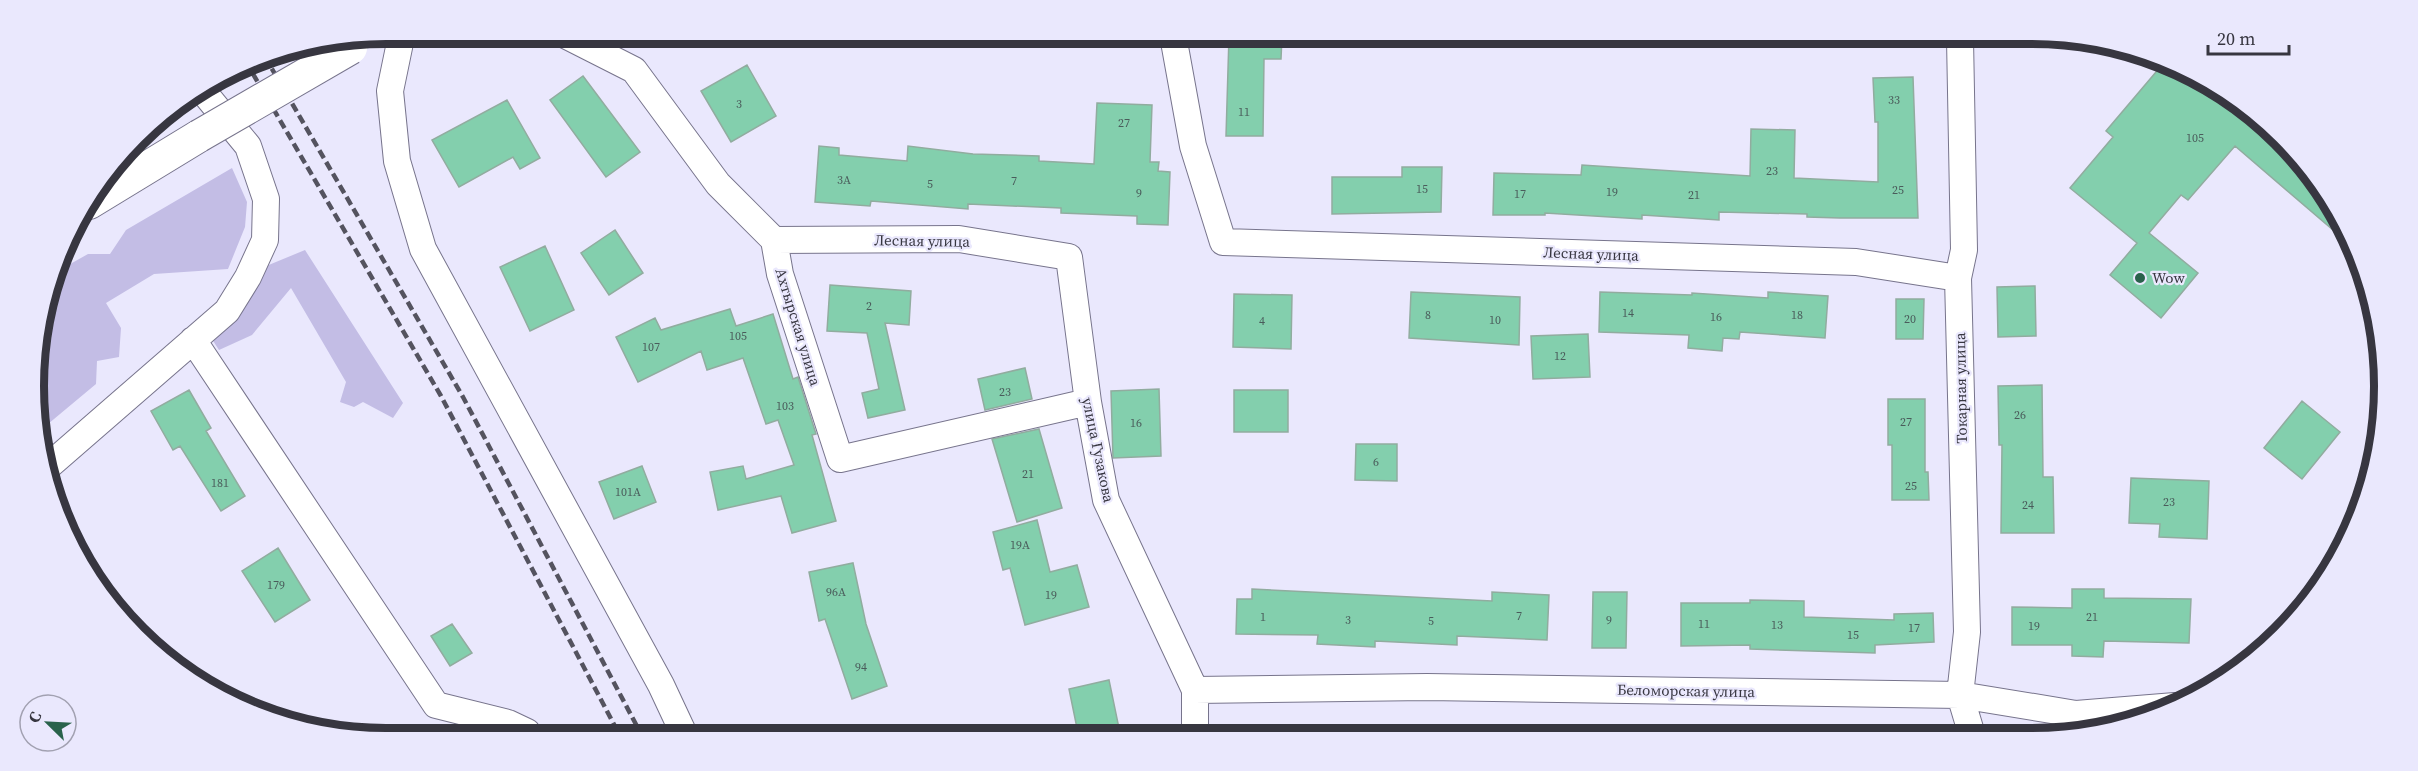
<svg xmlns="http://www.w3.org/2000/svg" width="2418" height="771" font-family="'Source Serif 4',serif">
	<rect width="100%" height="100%" fill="#eae8fd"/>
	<!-- green -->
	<path fill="#c3bde5" d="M232 168 247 202 245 227 228 269 154 274 106 303 121 328 119 357 97 361 96 384 42 429 36 340 56 272 88 254H110L126 230Z
		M305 250 403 403 393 418 363 402 354 407 340 402 346 382 291 288 252 335 219 350 208 333 259 269Z"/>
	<!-- building -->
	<path fill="#83cfad" stroke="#91ac9f" stroke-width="1.5" d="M1229 36 1282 37 1281 59H1264L1263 136H1226Z
		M747 65 776 116 731 142 701 91Z
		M2162 65 2229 93 2326 190 2347 242 2235 146 2188 200 2181 195 2149 233 2198 273 2161 318 2110 275 2137 243 2070 188 2113 137 2106 131Z
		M583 76 640 152 606 177 550 100Z
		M1913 77 1918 218H1840L1807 217V214L1719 212V220L1642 215V219L1545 213V215H1493L1494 173 1581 175 1582 165 1750 176 1751 129 1795 130 1794 178 1878 182V122H1875L1873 78Z
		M507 100 540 158 520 169 513 157 459 187 432 140Z
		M1097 103 1152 105 1150 162H1159L1158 171 1170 172 1168 225 1137 224V216L1061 213V208L968 204V209L871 201 870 206 815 202 819 146 839 148V155L907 161 908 146 973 154 1039 156V161L1094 164Z
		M1402 167H1442L1441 212 1332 214V177H1402Z
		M615 230 643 273 609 295 581 253Z
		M545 246 574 310 530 331 500 267Z
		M830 285 911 291 909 325 885 323 905 410 868 418 862 393 879 389 867 333 827 331Z
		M2035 286 2036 336 1998 337 1997 287Z
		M1411 292 1520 297 1519 345 1409 338Z
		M1600 292 1692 295V293L1768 298V292L1828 296 1825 338 1740 332 1739 339 1723 338 1722 351 1688 348 1689 335 1599 332Z
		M1234 294 1292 295 1291 349 1233 347Z
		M1896 299H1924L1923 339H1896Z
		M730 309 736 326 773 314 793 379 798 377 816 434 812 435 836 521 792 533 781 496 718 510 710 472 743 466 746 479 794 465 778 420 766 424 743 358 707 370 701 351 638 382 616 337 655 318 661 330Z
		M1588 334 1590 377 1533 379 1531 336Z
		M1025 368 1032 399 985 410 978 379Z
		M2042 385 2043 477H2053L2054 533H2001L2002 445H1999L1998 386Z
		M1159 389 1161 456 1113 458 1111 391Z
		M189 390 211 428 206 431 245 496 221 511 180 446 173 450 151 411Z
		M1234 390H1288V432H1234Z
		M1888 399H1925V472H1928L1929 500H1892V445H1888Z
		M2302 401 2340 432 2302 479 2264 448Z
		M1039 429 1062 508 1017 522 992 439Z
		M1356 444H1397V481L1355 480Z
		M642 466 656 502 614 519 599 482Z
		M2131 478 2209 481 2207 539 2159 537 2160 524 2129 523Z
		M1037 520 1050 572 1077 565 1089 607 1025 625 1010 568 1003 570 993 532Z
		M278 548 310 600 275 622 242 571Z
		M853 563 866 624 887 686 852 699 825 619 819 621 809 572Z
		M1252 589 1492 601V592L1549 595 1547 640 1457 636V645L1375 641V647L1317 644 1318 635 1236 634 1237 599H1252Z
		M2072 589H2104V598L2191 599 2189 643 2104 641 2103 657 2072 656V645H2012V607L2072 608Z
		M1593 592H1627L1626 648H1592Z
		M1750 600 1804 601V617L1894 620V614L1933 613 1934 642 1875 645V653L1750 649V645L1681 646V603H1750Z
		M452 624 472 653 450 666 431 636Z
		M1109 680 1120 733H1078L1069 689Z"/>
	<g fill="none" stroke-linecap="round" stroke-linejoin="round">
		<!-- minor casing -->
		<g stroke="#77748c" stroke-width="28">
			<path id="minor" d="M402 33 390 91 397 161 423 249 661 685 683 732
				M563 34 634 70 718 184 774 240 780 274 840 459 1088 402
				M1173 36 1193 146 1223 242 1856 262 1958 278
				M1960 39 1964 250 1958 278 1967 632 1960 695 1972 735
				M774 240 959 239 1069 257 1088 402 1106 500 1195 690V733
				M193 340 436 705 508 723 527 732
				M44 470 227 311 248 277 265 240 266 199 248 146 202 90
				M1195 690 1427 687 1960 695 2076 714 2175 706"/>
		</g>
		<!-- tertiary casing -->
		<g stroke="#77748c" stroke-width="34">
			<path id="tertiary" d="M89 203 199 136"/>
		</g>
		<!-- minor -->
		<use href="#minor" stroke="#fff" stroke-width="26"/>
		<!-- tertiary -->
		<use href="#tertiary" stroke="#fff" stroke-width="32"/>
		<!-- rail -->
		<path stroke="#54535f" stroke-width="4.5" stroke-dasharray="9 4.5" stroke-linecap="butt" d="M265 57 463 397 640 732
			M246 62 441 396 618 732"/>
		<!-- tertiary-bridge casing -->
		<g stroke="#77748c" stroke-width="34" stroke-linecap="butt">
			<path id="tertiary-bridge" d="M199 136 351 48"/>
		</g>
		<!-- tertiary-bridge -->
		<use href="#tertiary-bridge" stroke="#fff" stroke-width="32"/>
	</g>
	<!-- markers -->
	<circle fill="#29624b" stroke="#eae8fd" stroke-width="2" cx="2140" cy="278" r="6"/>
	<g text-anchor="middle" stroke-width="4.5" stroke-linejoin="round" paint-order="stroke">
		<!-- number labels -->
		<g font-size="12" fill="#4a5c5b">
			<text x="1894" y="104">33</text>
			<text x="739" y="108">3</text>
			<text x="1244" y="116">11</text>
			<text x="1124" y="127">27</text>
			<text x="2195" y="142">105</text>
			<text x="1772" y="175">23</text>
			<text x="844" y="184">3А</text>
			<text x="1014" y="185">7</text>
			<text x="930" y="188">5</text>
			<text x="1422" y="193">15</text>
			<text x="1898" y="194">25</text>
			<text x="1612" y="196">19</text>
			<text x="1139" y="197">9</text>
			<text x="1520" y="198">17</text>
			<text x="1694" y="199">21</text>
			<text x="869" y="310">2</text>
			<text x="1628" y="317">14</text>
			<text x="1428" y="319">8</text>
			<text x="1797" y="319">18</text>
			<text x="1716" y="321">16</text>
			<text x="1910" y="323">20</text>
			<text x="1495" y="324">10</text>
			<text x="1262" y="325">4</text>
			<text x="738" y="340">105</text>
			<text x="651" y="351">107</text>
			<text x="1560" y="360">12</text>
			<text x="1005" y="396">23</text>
			<text x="785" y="410">103</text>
			<text x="2020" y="419">26</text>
			<text x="1906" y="426">27</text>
			<text x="1136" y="427">16</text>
			<text x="1376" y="466">6</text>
			<text x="1028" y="478">21</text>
			<text x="220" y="487">181</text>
			<text x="1911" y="490">25</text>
			<text x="628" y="496">101А</text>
			<text x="2169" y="506">23</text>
			<text x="2028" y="509">24</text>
			<text x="1020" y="549">19А</text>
			<text x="276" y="589">179</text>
			<text x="836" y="596">96А</text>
			<text x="1051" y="599">19</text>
			<text x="1519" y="620">7</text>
			<text x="1263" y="621">1</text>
			<text x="2092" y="621">21</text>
			<text x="1348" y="624">3</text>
			<text x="1609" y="624">9</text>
			<text x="1431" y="625">5</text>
			<text x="1704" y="628">11</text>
			<text x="1777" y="629">13</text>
			<text x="2034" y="630">19</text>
			<text x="1914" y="632">17</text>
			<text x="1853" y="639">15</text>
			<text x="861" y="671">94</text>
		</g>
		<!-- street labels -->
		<g font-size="15" fill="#373640" stroke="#eae8fd">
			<text transform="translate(922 241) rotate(1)" y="5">Лесная улица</text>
			<text transform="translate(1591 254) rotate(2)" y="5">Лесная улица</text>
			<text transform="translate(798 327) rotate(73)" y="5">Ахтырская улица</text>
			<text transform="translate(1961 388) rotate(-91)" y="5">Токарная улица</text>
			<text transform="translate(1098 450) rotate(78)" y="5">улица Гузакова</text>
			<text transform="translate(1686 691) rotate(1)" y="5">Беломорская улица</text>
		</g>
		<!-- poi labels -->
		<g font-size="15" fill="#373640" stroke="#eae8fd" text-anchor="start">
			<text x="2152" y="283">Wow</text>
		</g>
	</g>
	<!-- crop -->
	<path d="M0 0H2418V771H0ZM386 44H2032A342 342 0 0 1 2374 386V386A342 342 0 0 1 2032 728H386A342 342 0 0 1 44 386V386A342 342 0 0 1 386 44Z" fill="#eae8fd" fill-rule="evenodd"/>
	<path fill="none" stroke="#373640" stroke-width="8" d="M386 44H2032A342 342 0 0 1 2374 386V386A342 342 0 0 1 2032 728H386A342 342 0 0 1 44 386V386A342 342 0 0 1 386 44Z"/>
	<!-- north arrow -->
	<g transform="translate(48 723) rotate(294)"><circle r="28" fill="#eae8fd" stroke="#a2a1b1" stroke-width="1.5"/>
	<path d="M0-4.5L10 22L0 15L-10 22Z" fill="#29624b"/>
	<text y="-9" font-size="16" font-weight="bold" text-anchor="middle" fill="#373640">С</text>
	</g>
	<!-- scale -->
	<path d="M2208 45v9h81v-9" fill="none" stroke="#373640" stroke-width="3"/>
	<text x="2217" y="45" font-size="18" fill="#373640" stroke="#eae8fd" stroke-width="4.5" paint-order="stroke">20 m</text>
</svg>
